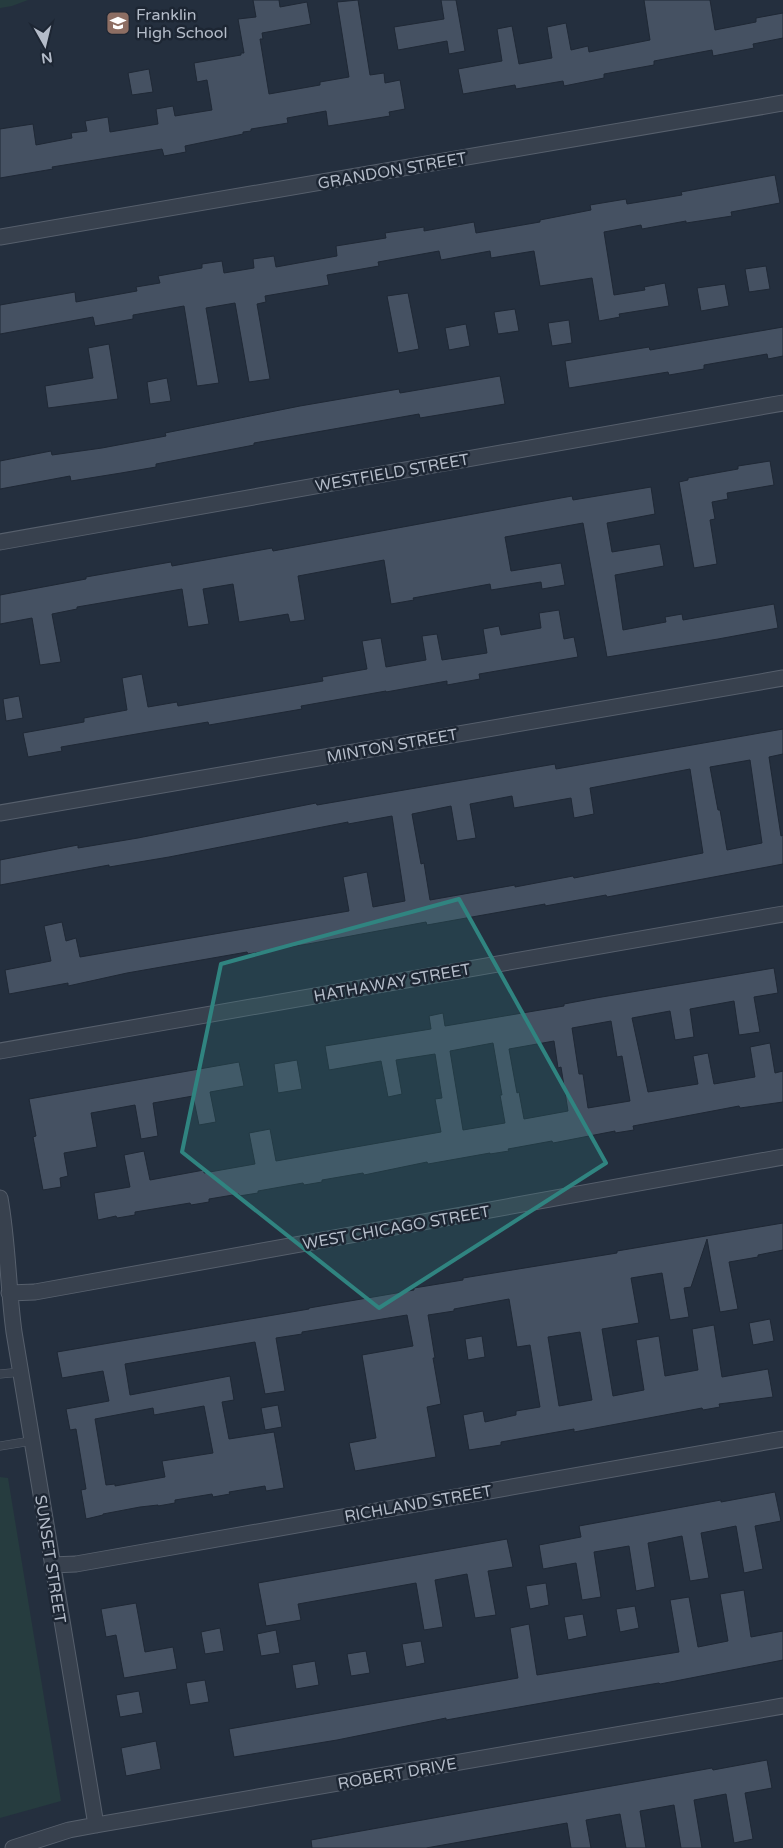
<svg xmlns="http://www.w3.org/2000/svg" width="783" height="1848" font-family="'Varela Round',sans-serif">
	<rect width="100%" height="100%" fill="#242f3e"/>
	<!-- green -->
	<path fill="#263c3f" d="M0 0H28L12 6 0 8Z
		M0 1477 8 1478 61 1801 0 1818Z"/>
	<!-- building -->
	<path fill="#455162" stroke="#1f2835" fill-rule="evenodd" d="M253 0H279L280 7 307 2 311 24 262 33 263 39H260L269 94 320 85V82L349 77 337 2 358 0 370 75 384 73 385 83 400 80 405 109 389 112 390 116 328 126 326 111 287 118 288 123 251 129V131L243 132V134L185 146 186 152 164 156 162 149 52 167 53 169 0 178V129L33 124 36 145 72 138 71 133 87 131 85 121 108 117 110 132 158 124 156 109 173 106 175 116 212 110 207 80 197 82 194 63 241 55V53H244L238 19 256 17Z
		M441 0H456L465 51 449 54 447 41 398 50 394 27 444 19Z
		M644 0H710L715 30 756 22V18L783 13V38L753 44 754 48 713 56 712 50 654 61V65L604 74V78L564 86 563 81 516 89 515 85 463 94 458 69 502 61 497 29 512 26 519 64 552 58 547 27 566 23 571 50 588 46 589 52 650 40Z
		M149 69 153 92 132 95 128 73Z
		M775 175 780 203 731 212 732 216 686 223V221L642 229 641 225 604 232 614 295 645 290 644 287 665 283 669 306 619 314 620 317 599 321 592 278 540 286 534 251 491 258 490 251 441 260 439 251 378 262 379 266 327 275 329 285 265 296 266 302 257 304 270 379 249 382 235 303 206 308 219 383 197 386 184 306 133 315V319L95 326 93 317 0 334V305L75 292 76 302 137 291 136 287 160 283 158 276 202 268V264L222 261 224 273 254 268 253 259 274 256 276 267 337 256 336 246 386 238 385 233 424 227V231L474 222 476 233 540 222V220L591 210 590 205 626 199 627 204 682 195 681 192Z
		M766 266 770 289 749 292 745 269Z
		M725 284 729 306 701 311 697 288Z
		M408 293 419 349 398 353 387 296Z
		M515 309 519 331 498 334 494 312Z
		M569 320 572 343 552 346 548 323Z
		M466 324 470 346 449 350 445 328Z
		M783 327V356L768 359 767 354 704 365V369L669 375 668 372 569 388 565 361 649 347 650 350Z
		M109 344 118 399 48 408 45 386 93 378 88 348Z
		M500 376 505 404 420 418 419 414 254 443V445L156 464V467L121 473 71 481 70 476 0 489V461L51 451 52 455 102 448 166 436 165 433 300 406 399 389 400 393Z
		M167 378 171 401 150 404 147 382Z
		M770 461 774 485 727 493 728 499 712 502 715 519 710 520 717 564 694 568 679 482 688 480V478L738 469V466Z
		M651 487 655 514 607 523 612 552 660 544 664 566 615 575 623 630 666 622 665 617 682 614 683 620 774 604 778 628 718 639 607 657 583 523 505 537 511 571 561 563 565 585 542 589 541 582 491 590 490 584 413 598 414 600 391 604 384 560 298 576 305 620 290 622 288 614 239 622 233 584 203 589 209 624 188 627 182 589 77 607V609L52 614 61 662 40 665 32 618 0 624V595L86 579V577L171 562 172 566 272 548 273 551 522 505 572 496 573 500Z
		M559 610 564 639 574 637 578 657 479 674 480 679 447 685V681L386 692V691L301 706 302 709 209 725 208 722 148 732 61 747 62 751 28 757 23 733 84 722V718L127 710 122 678 142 674 148 707 177 702 178 706 323 681 322 677 367 669 362 641 381 638 386 667 426 660 422 636 437 634 442 660 487 653 483 629 499 626 501 635 541 628 539 613Z
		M19 696 23 718 6 721 3 699Z
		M783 729V754L769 757 781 836 783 835V864L607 897 606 895 545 906V904L427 925 426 922 308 944 248 954 247 952 127 973 68 986V983L9 994 5 970 51 961 44 926 62 922 66 941 76 938 80 957 349 911 343 877 367 872 373 907 405 901 392 816 348 824V822L169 857 109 867V865L0 885V860L78 845V848L138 838 316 803 317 805 555 764 556 769ZM750 760 762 843 727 850 720 810H718L710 767ZM690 769 703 853 574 878 573 876 515 887V885L430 900 424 863 421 864 412 814 451 806 457 841 476 838 470 804 512 796 514 808 571 798 574 818 594 814 590 788Z
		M774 968 778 993 754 997 760 1032 739 1035 734 1001 690 1009 694 1037 675 1040 670 1011 632 1018 648 1092 698 1084 693 1056 708 1053 714 1084 755 1077 750 1047 770 1043 775 1073 783 1071V1102L740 1108 739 1106 633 1126 634 1130 615 1133V1131L553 1143 552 1141 508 1149 509 1151 490 1154V1153L428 1164 427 1162 364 1175 363 1173 322 1180V1182L304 1185 303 1183 258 1191V1193L239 1196V1194L209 1199V1202L191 1205 190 1203 135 1212V1215L117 1218 116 1216 98 1220 94 1193 130 1187 124 1155 144 1151 150 1180 204 1170V1173L255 1164 249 1133 270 1129 276 1161 441 1132 435 1099 442 1098 435 1054 396 1060 402 1094 388 1097 381 1061 329 1070 325 1046 431 1029 429 1016 443 1013 445 1026 564 1006V1004L596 998ZM611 1021 617 1057 622 1056 630 1101 588 1108 583 1074H579L572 1028ZM554 1041 558 1068 561 1067 568 1111 524 1119 519 1092 517 1093 509 1049ZM493 1043 502 1095H500L505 1123 463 1130 450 1051Z
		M297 1060 302 1089 278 1093 274 1064Z
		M239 1062 244 1086 210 1092 216 1122 199 1125 193 1096 153 1103 158 1136 141 1139 135 1105 91 1113 97 1147 64 1153 68 1176 60 1178 61 1187 43 1190 33 1137 36 1136 29 1099Z
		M783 1223V1250L758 1255V1257L729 1262 738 1309 720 1312 707 1239 691 1287 684 1288 689 1317 670 1320 662 1273 631 1278 639 1323 602 1329 613 1396 644 1390 636 1340 659 1336 665 1376 698 1370 692 1329 714 1325 722 1377 768 1369 773 1397 719 1404 720 1407 703 1410 702 1408 574 1432V1429L501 1442V1445L469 1450 463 1415 483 1411 485 1422 516 1415V1411L540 1407 530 1345 517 1347 509 1299 454 1309V1311L428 1315 435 1358H433L441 1404 427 1407 436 1457 355 1471 349 1443 376 1438 362 1355 413 1346 407 1315 302 1332V1334L276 1338 285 1391 265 1394 255 1342 148 1360 125 1364 130 1395 230 1376 234 1400 222 1402 229 1439 274 1432 284 1488 266 1491 265 1486 229 1492 230 1494 213 1497 212 1494 175 1500V1503L158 1506V1505L140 1507 103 1514V1515L86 1519 81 1490 86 1489 76 1429 70 1430 66 1409 109 1401 103 1371 62 1378 57 1352 309 1309V1308L414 1290V1288L463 1280V1278L617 1253V1251ZM580 1332 592 1400 559 1406 548 1337ZM204 1406 213 1453 162 1461 165 1477 115 1486V1484L106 1485 95 1419 153 1408 154 1415Z
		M770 1319 774 1341 753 1345 749 1323Z
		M482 1336 485 1357 468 1360 465 1339Z
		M278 1405 282 1427 265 1430 261 1408Z
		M775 1492 781 1521 755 1526 763 1569 744 1573 736 1526 701 1533 709 1578 690 1581 682 1536 648 1543 655 1587 636 1591 629 1546 594 1552 601 1597 582 1600 576 1563 543 1569 539 1545 581 1537 579 1526 721 1500V1502Z
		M507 1539 513 1567 488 1571 496 1615 475 1618 467 1574 435 1580 443 1627 424 1630 416 1583 298 1604 301 1620 266 1626 258 1583Z
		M546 1583 549 1605 530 1609 526 1586Z
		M744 1590 751 1637 783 1631V1660L660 1684 659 1683 604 1692 446 1720V1718L337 1740 234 1757 229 1729 518 1678 510 1628 529 1624 537 1675 679 1652 670 1600 689 1597 698 1647 728 1641 720 1594Z
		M136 1603 145 1652 173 1647 177 1669 124 1678 116 1635 106 1637 101 1609Z
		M635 1606 639 1628 620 1632 616 1609Z
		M583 1614 587 1636 568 1640 564 1617Z
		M220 1628 224 1651 205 1654 201 1632Z
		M276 1630 280 1653 261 1656 257 1634Z
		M421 1641 425 1663 406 1667 402 1644Z
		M366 1651 370 1673 351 1676 347 1654Z
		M315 1661 319 1685 296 1689 292 1665Z
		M205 1680 209 1702 190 1705 186 1683Z
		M139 1691 143 1713 120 1717 116 1695Z
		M156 1741 161 1769 126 1776 121 1748Z
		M767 1760 772 1788 745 1793 753 1839 734 1843 726 1794 694 1800 702 1848H681L674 1805 640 1811 646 1848H626L620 1814 586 1820 591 1848H571L567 1823 426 1848H312L311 1840 712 1768 713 1770Z"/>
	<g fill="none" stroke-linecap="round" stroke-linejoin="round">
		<!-- service casing -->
		<g stroke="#565f6c" stroke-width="9">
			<path id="service" d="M0 1374 21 1372
				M0 1446 31 1441"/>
		</g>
		<!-- minor casing -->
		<g stroke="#565f6c" stroke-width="17">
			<path id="minor" d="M0 237 783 103
				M0 542 783 403
				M0 813 783 678
				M0 1051 783 914
				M0 1198C8 1242 8 1288 14 1332L96 1825
				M9 1293 35 1292 783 1157
				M52 1565 76 1564 783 1439
				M13 1848 69 1830 96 1825 783 1706"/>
		</g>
		<!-- service -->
		<use href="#service" stroke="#38414e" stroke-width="8"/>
		<!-- minor -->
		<use href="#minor" stroke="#38414e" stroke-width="15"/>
	</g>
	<!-- marked area -->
	<path fill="#308480" fill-opacity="0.2" stroke="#308480" stroke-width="4" stroke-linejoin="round" d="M459 899 606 1163 379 1308 182 1152 221 964Z"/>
	<!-- icons -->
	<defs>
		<g id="school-square" transform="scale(1.25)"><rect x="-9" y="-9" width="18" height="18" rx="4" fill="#8d6e63" stroke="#1d2633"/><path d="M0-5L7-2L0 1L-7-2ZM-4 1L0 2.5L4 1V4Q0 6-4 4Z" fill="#fff"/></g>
	</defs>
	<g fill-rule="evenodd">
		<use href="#school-square" x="118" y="23"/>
	</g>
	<g text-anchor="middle" stroke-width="5" stroke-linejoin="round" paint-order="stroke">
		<!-- poi labels -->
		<g font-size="16" fill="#b4bcc9" stroke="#1d2633" text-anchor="start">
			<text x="136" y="20">Franklin<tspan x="136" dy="18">High School</tspan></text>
		</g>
		<!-- street labels -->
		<g font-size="16" fill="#b4bcc9" stroke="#1d2633">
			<text transform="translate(392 170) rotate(-10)" y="6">GRANDON STREET</text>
			<text transform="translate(392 472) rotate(-10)" y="6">WESTFIELD STREET</text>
			<text transform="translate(392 745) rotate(-10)" y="6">MINTON STREET</text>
			<text transform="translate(392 982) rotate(-10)" y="6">HATHAWAY STREET</text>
			<text transform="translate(396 1227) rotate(-10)" y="6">WEST CHICAGO STREET</text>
			<text transform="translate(418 1503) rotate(-10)" y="6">RICHLAND STREET</text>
			<text transform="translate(51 1559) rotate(81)" y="6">SUNSET STREET</text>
			<text transform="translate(397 1773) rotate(-10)" y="6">ROBERT DRIVE</text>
		</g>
	</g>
	<!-- north arrow -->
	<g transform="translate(45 45) rotate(172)" stroke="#1d2633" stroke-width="4" paint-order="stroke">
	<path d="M0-4L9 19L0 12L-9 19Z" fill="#b4bcc9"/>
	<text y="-8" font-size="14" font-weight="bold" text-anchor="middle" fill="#b4bcc9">N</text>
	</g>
</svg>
